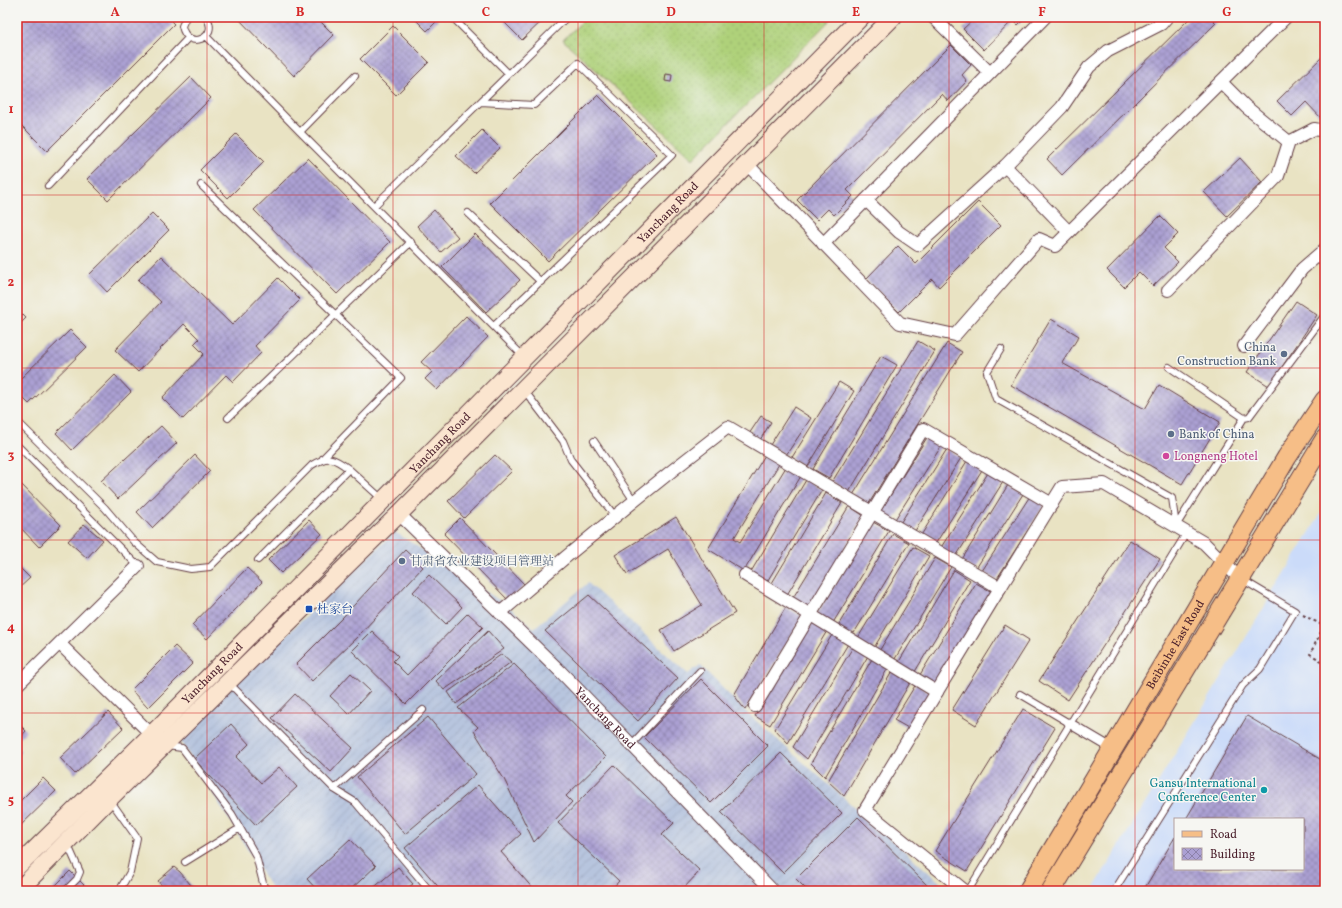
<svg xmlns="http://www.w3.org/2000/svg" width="1342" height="908" font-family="Vollkorn,'Noto Serif SC',serif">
	<defs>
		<pattern id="industrial-furrows" width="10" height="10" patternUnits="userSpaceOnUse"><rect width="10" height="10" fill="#b7c5de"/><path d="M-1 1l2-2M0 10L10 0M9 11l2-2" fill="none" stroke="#9fa9bf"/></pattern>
		<pattern id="grass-dots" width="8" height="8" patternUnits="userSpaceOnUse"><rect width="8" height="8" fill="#afd17a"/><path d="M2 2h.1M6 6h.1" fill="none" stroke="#98b36a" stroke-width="1.8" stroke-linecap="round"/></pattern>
		<pattern id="building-cross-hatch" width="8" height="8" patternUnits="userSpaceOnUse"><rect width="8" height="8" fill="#aba0d3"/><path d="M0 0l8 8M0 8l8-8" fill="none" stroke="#8d82ab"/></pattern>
	</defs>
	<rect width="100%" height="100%" fill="#f6f6f2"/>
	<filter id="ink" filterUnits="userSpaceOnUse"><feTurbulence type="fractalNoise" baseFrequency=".025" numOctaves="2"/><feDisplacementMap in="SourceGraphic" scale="8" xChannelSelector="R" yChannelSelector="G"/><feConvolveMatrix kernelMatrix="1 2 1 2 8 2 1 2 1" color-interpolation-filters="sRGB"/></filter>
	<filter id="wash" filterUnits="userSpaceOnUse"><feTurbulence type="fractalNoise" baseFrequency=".012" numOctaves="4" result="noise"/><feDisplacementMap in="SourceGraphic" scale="16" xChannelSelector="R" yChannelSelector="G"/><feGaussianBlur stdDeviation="0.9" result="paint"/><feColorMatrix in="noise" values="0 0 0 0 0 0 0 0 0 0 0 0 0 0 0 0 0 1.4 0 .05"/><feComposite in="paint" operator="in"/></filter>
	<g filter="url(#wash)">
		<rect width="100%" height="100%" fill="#e9e3c3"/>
		<!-- built -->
		<path fill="#cbdbf9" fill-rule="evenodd" d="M1325 507V891H1092ZM1175 819H1303V869H1175Z"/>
		<!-- industrial -->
		<path fill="url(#industrial-furrows)" d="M395 532 508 606 534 628 588 583 688 674 700 665 746 712 950 891H273L178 737Z"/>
		<!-- grass -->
		<path fill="url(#grass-dots)" stroke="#7c7852" d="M587 17H833L693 159 563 40Z"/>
		<g id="blocks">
			<!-- building -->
			<path fill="url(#building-cross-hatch)" d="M17 17H167L174 24 47 151 17 121Z
				M237 17H316L334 35 294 76Z
				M413 17H435L438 20 427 31Z
				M509 17H546L522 40 504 22Z
				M976 17H1026L1018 25 1013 20 984 50 963 29Z
				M1191 17H1210L1216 23 1062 175 1047 159Z
				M393 26 429 62 396 95 360 59Z
				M951 45 971 65 962 75 967 81 948 101 942 94 847 190 853 196 834 215 828 209 817 220 797 200Z
				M1325 54V114L1321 118 1306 102 1292 116 1277 101Z
				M666 74 672 75 671 82 665 81Z
				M191 77 211 98 108 200 87 179Z
				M598 95 657 154 548 261 490 203Z
				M482 130 500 148 474 173 456 156Z
				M236 134 264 162 228 198 200 170Z
				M308 158 390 242 337 294 254 210Z
				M1240 158 1262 182 1227 216 1204 192Z
				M978 202 1001 225 939 287 932 279 899 312 866 279 898 246 916 264Z
				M434 210 458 237 441 252 417 226Z
				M152 213 169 230 107 292 90 274Z
				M1160 216 1178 234 1164 248 1178 262 1153 286 1139 272 1124 287 1107 270Z
				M475 234 520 280 486 312 442 267Z
				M161 256 232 325 278 278 300 300 255 346 261 353 233 382 226 375 183 419 162 398 204 354 194 344 199 339 184 324 138 372 115 350 161 302 138 280Z
				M1296 301 1317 315 1269 386 1247 372Z
				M17 309 26 318 17 327Z
				M466 316 488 337 437 390 425 379 432 372 421 362Z
				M1051 319 1079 336 1062 363 1145 409 1159 385 1220 422 1182 484 1011 385Z
				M70 330 87 347 29 404 17 392V382Z
				M918 341 935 351 849 492 832 482Z
				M947 343 962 352 868 505 853 495Z
				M881 356 897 365 829 478 813 469Z
				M115 375 131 392 72 450 56 433Z
				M839 382 854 391 807 468 791 459Z
				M794 407 811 418 786 455 770 445Z
				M761 416 771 422 760 440 749 434Z
				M161 426 177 443 118 499 101 481Z
				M928 436 942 445 894 521 880 512Z
				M947 449 961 458 913 534 899 525Z
				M195 455 210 471 152 528 137 512Z
				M495 455 512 471 464 518 448 501Z
				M765 455 779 464 734 538 740 542 786 467 801 476 744 571 708 549Z
				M967 461 982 470 934 546 920 537Z
				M988 473 1003 482 955 558 940 549Z
				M17 480 61 525 39 547 17 524Z
				M806 480 822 490 765 585 749 575Z
				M1008 485 1023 494 975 570 961 561Z
				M826 493 842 503 785 598 769 588Z
				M1030 496 1044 505 996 580 982 571Z
				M849 506 864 516 807 611 791 601Z
				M676 517 735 613 674 651 661 630 702 605 668 549 627 574 615 555Z
				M460 518 525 585 509 601 444 534Z
				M309 520 322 534 281 573 268 560Z
				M873 522 889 531 831 626 815 617Z
				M84 524 103 540 87 558 68 541Z
				M893 534 909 543 851 638 836 629Z
				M1130 540 1160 559 1068 700 1039 681Z
				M913 547 929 556 872 651 856 641Z
				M405 550 423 567 360 634 312 681 296 664 343 617Z
				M935 558 951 567 893 662 878 653Z
				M17 565 30 578 17 590Z
				M247 568 262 582 207 639 192 625Z
				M954 570 970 580 913 675 897 665Z
				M429 575 462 607 446 624 413 592Z
				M976 583 992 592 935 687 918 678Z
				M589 595 678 678 638 721 545 631Z
				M786 607 803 617 745 710 734 695Z
				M468 613 483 627 406 704 352 651 372 631 398 656 393 661 407 675Z
				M812 622 827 631 770 725 755 716Z
				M1005 625 1029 640 976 725 952 710Z
				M488 631 504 649 444 690 436 681Z
				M832 635 848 644 788 743 775 729Z
				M175 646 193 663 148 708 131 690Z
				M853 647 868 656 807 759 793 747Z
				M502 654 511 662 456 704 448 692Z
				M872 659 888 668 825 777 811 763Z
				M514 664 606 757 566 796 572 802 534 842 504 779 474 731 478 727 458 708Z
				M893 670 911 681 844 796 828 781Z
				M351 673 370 691 349 714 330 696Z
				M701 679 768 746 711 803 644 737Z
				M916 684 931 694 910 729 894 720Z
				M295 694 353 748 331 772 272 718Z
				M1023 709 1055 728 967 871 935 851Z
				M108 712 123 728 75 774 60 758Z
				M1247 716 1325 762V891H1143L1175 837V869H1303V819H1186Z
				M428 717 476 774 405 834 357 777Z
				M17 722 26 731 17 741Z
				M231 724 249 744 236 757 261 783 279 767 297 787 256 825 194 759Z
				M17 747 21 751 17 756Z
				M781 753 842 813 783 873 721 812Z
				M614 765 674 823 662 835 700 871 681 891H610L619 881 558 823Z
				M43 778 56 791 17 829V804Z
				M478 785 521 834 501 852 535 891H442L405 848Z
				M858 817 933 891H808L796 879Z
				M350 839 376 866 349 891H318L307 879Z
				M174 867 180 872 196 891H159L163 887 158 881Z
				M398 867 413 884 404 891H370Z
				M70 871 90 891H54L52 889Z"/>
		</g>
	</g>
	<g filter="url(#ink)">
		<use href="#blocks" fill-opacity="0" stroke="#623c42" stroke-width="1"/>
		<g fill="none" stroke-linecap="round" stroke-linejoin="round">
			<!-- service casing -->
			<g stroke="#623c42" stroke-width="8">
				<path id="service" d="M186 17 182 26C187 52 221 37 206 17
					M452 17 509 74
					M206 36 300 132 355 76
					M481 102 534 105 578 63 672 155 494 326
					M300 132 523 356
					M201 185 401 378 323 458
					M48 186 188 38
					M374 206 567 17
					M468 213 541 282
					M1001 349 987 372 996 399 1172 498 1176 526
					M1169 367 1244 418 1176 526
					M524 390 563 441 571 460 615 516
					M228 418 411 242
					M1244 418 1249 417 1325 315
					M17 421 105 508 134 542 157 562 191 569 210 567 312 465C328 455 333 457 349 469
					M594 441 634 501
					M17 445 138 566
					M258 560 349 469 382 499
					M229 683 334 789 355 802 430 891
					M1020 694 1069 723
					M631 745 700 671
					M167 746 182 748 232 814 256 856 265 891
					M334 789 423 710
					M110 800 137 838 130 872 119 891
					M185 862 240 828
					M65 891 77 879 80 872 67 843
					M968 891 1187 532
					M1114 891 1243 685 1260 669 1295 611 1243 580"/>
			</g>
			<!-- pedestrian casing -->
			<g stroke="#623c42" stroke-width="11">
				<path id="pedestrian" d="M1069 723 1113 749"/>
			</g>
			<!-- minor casing -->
			<g stroke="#623c42" stroke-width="14">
				<g id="minor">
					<path d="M933 17 990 73"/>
					<path d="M1045 17 866 200 899 232 918 245 1005 166 1062 107 1089 67 1108 51 1161 24 1167 17"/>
					<path d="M1221 82 1246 107 1289 142"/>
					<path d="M747 164 900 323 955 335 1039 239 1055 246 1286 17"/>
					<path d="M1005 166 1069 232"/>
					<path d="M823 244 866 200"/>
					<path d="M1168 290 1278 176 1289 142 1314 129 1325 131"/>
					<path d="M1244 346 1302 269 1325 249"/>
					<path id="s1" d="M399 514 560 671 773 891"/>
					<path d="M745 575 937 692"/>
					<path d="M1000 588 1062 487 1104 484 1204 543 1240 579"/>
					<path d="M500 613C574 549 650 487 728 427L1000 588 865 810 965 891"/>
					<path d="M60 644 156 739"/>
					<path d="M17 685 138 566"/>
					<path d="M755 706 923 429 1052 504"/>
				</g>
			</g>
			<!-- secondary casing -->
			<g stroke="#623c42" stroke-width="19">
				<g id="secondary">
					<path id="s2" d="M17 867 152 734 861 17"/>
					<path d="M18 891 109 799 399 514 893 17"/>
				</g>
			</g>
			<!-- primary casing -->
			<g stroke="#623c42" stroke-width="21">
				<g id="primary">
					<path id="s3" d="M1028 891 1287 457 1325 400"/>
					<path d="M1051 891 1325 439"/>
				</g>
			</g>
			<!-- path -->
			<path stroke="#623c42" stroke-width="2" stroke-dasharray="3 3" stroke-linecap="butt" d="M1303 615 1324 626 1310 654 1325 663"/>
			<!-- service -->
			<use href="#service" stroke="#fff" stroke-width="6"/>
			<!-- pedestrian -->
			<use href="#pedestrian" stroke="#fff" stroke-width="9"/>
			<!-- minor -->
			<use href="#minor" stroke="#fff" stroke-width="12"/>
			<!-- secondary -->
			<use href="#secondary" stroke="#fbe5cf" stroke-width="17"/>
			<!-- primary -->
			<use href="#primary" stroke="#f6be87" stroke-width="19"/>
		</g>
	</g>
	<!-- grid -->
	<path fill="none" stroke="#d62828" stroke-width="1" stroke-opacity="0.55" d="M207 17V891M393 17V891M578 17V891M764 17V891M949 17V891M1135 17V891M17 195H1325M17 368H1325M17 540H1325M17 713H1325"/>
	<!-- markers -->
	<g fill="#5c6f8a" stroke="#f6f6f2" stroke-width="1.5">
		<circle cx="1284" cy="354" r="4"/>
		<circle cx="1171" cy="434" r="4"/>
		<circle cx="402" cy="561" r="4"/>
	</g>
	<circle fill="#d1479c" stroke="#f6f6f2" stroke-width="1.5" cx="1166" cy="456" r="4"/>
	<rect fill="#1a4fb4" stroke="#f6f6f2" stroke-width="1.5" x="305" y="605" width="8" height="8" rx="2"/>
	<circle fill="#0f9aa8" stroke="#f6f6f2" stroke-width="1.5" cx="1264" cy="790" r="4"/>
	<g text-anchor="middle" stroke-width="3" stroke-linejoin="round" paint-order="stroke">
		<!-- street labels -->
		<g font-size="12" fill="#4a1f2b" stroke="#f6f6f2">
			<text dy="4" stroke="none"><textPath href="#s2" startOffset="923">Yanchang Road</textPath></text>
			<text dy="4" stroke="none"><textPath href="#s2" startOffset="599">Yanchang Road</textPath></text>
			<text dy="4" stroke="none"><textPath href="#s3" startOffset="287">Beibinhe East Road</textPath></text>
			<text dy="4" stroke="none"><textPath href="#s2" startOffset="275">Yanchang Road</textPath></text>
			<text dy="4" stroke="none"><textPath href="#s1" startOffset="290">Yanchang Road</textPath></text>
		</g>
		<!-- service labels -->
		<g font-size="12" fill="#4e5e75" stroke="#f6f6f2" text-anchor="start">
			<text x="1276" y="351" text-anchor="end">China<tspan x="1276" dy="14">Construction Bank</tspan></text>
			<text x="1179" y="438">Bank of China</text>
			<text x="410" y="565">甘肃省农业建设项目管理站</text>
		</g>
		<!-- hotel labels -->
		<g font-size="12" fill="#b23c85" stroke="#f6f6f2" text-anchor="start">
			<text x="1174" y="460">Longneng Hotel</text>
		</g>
		<!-- transit labels -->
		<g font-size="12" fill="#164399" stroke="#f6f6f2" text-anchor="start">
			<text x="317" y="613">杜家台</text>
		</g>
		<!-- culture labels -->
		<g font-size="12" fill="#0d838f" stroke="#f6f6f2" text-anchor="end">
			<text x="1256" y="787">Gansu International<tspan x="1256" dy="14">Conference Center</tspan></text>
		</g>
	</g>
	<!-- margin -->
	<rect width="1342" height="908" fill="none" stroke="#f6f6f2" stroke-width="44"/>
	<!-- legend -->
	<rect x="1174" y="818" width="130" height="52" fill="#f6f6f2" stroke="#b1a0a2"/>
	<rect x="1182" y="831" width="20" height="6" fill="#f6be87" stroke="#b1a0a2"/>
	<text x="1210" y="838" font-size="12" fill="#4a1f2b">Road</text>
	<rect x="1182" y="848" width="20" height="12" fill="url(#building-cross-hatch)" stroke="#b1a0a2"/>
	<text x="1210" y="858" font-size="12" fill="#4a1f2b">Building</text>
	<rect x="22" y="22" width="1298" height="864" fill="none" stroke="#d62828" stroke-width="1.5"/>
	<g font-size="13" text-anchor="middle" font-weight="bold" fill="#d62828">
		<text x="115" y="16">A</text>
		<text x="300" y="16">B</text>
		<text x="486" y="16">C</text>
		<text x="671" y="16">D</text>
		<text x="856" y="16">E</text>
		<text x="1042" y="16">F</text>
		<text x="1227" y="16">G</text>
		<text x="11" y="113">1</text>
		<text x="11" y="286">2</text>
		<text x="11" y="459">3</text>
		<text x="11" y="631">4</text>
		<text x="11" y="804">5</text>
	</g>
</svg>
